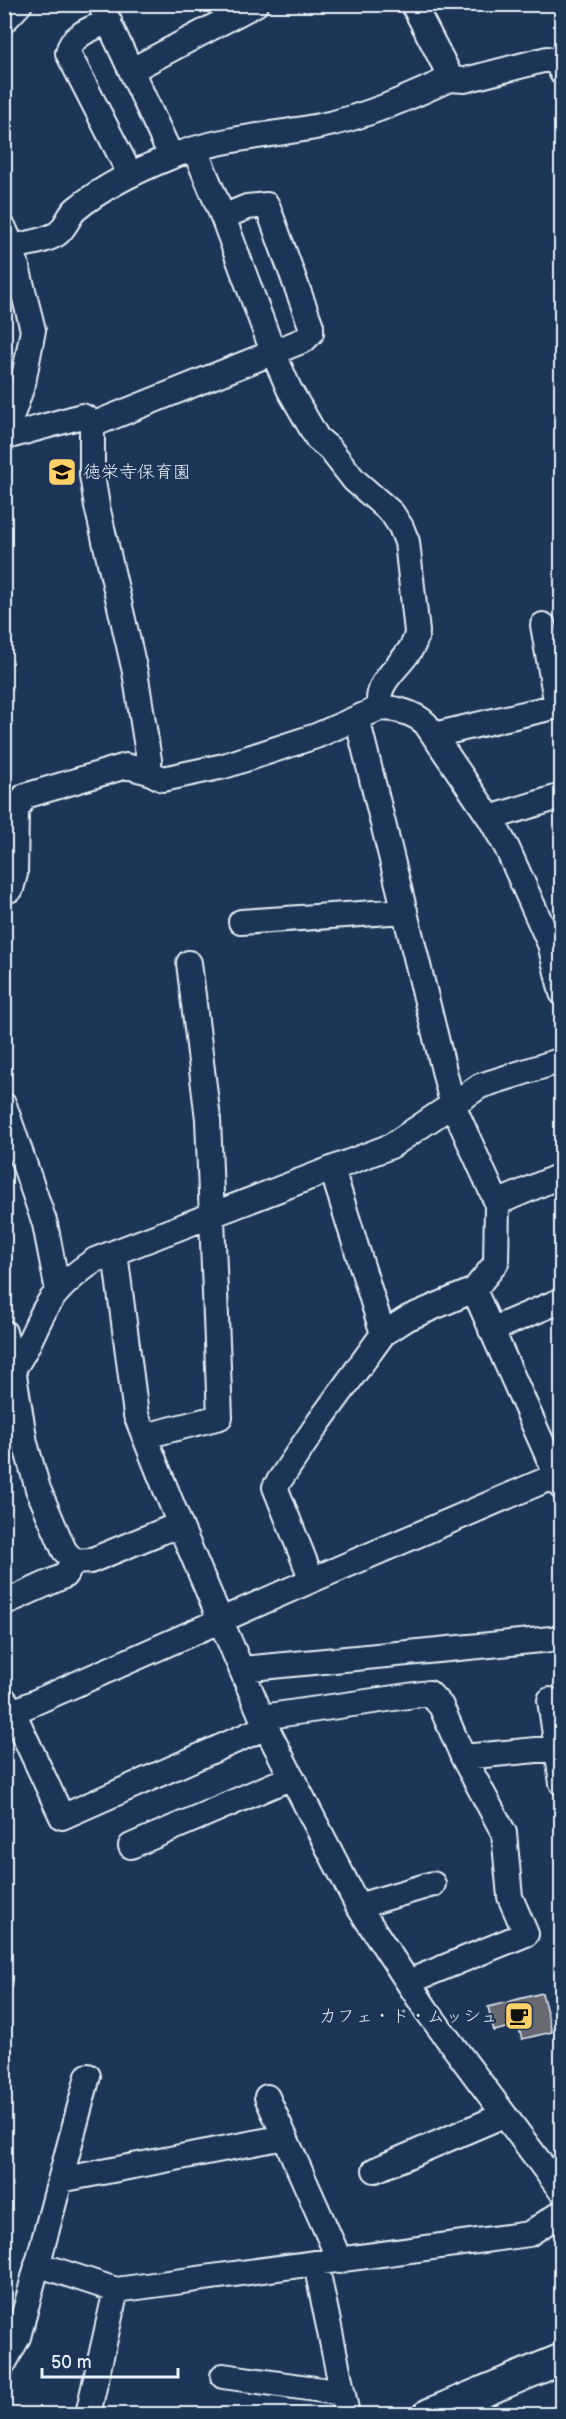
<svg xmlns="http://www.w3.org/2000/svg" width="566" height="2419" font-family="'Balsamiq Sans','Klee One',sans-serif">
	<rect width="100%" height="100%" fill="#1d3557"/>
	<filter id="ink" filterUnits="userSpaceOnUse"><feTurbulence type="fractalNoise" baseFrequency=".0167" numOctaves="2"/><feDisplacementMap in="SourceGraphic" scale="12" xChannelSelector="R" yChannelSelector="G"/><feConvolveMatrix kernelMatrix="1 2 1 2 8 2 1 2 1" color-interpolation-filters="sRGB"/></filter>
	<g filter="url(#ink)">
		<!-- building -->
		<path fill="#676771" stroke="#e8f1f8" stroke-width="1.5" d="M542 1993 552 2032 522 2039 518 2025 494 2031 488 2007Z"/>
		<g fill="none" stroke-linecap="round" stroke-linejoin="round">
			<!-- minor casing -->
			<g stroke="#e8f1f8" stroke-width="28">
				<path id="minor" d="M100 4 171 156
					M4 21 20 4
					M109 21C94 28 71 34 68 53L130 174
					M132 70 256 4
					M449 79 465 80 547 59 556 61 562 73
					M195 150 223 217 273 352 289 389 317 438 330 449 354 480 392 513 401 527 407 542 417 632C414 661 372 677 380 708
					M4 228 12 247 33 330 23 383 4 438
					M4 249C21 244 42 243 57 234 65 229 69 215 76 209 104 186 136 171 168 158 217 138 269 136 320 126 365 117 408 98 449 79L447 70 413 4
					M92 425 304 340 311 333V326L267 205 247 207 223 217
					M6 437 82 416 88 419 92 425V475L97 506 135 672 149 760V772
					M543 625 557 706
					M434 735 562 705
					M490 818 562 796
					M4 892 11 889 15 874 16 810 25 796 126 766 149 772 163 779 224 766 316 736 380 708C396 708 415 713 426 724L490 818 507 848 550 944 562 993
					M241 922 405 911
					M4 1105 45 1224 58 1291
					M332 1169 383 1334
					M497 1203 562 1175
					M115 1253 136 1415 182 1530
					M474 1290 562 1488
					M491 1330 562 1300
					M4 1332 13 1369 25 1443 38 1489 64 1550 74 1562 90 1561 168 1529 182 1530 266 1727 358 1906 427 2011 562 2192
					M8 1375C25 1356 33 1331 45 1309 57 1288 76 1273 95 1260L391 1146 480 1086 562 1060
					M145 1436 220 1417 208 1119 189 963
					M312 1580 275 1487 319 1422 383 1334 408 1318 474 1290 496 1263 497 1203 452 1103 357 718
					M4 1603 64 1576 74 1562
					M242 1669 562 1638
					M4 1699 13 1712 62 1817 266 1727
					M550 1700 562 1783
					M4 1716 312 1580 562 1473
					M262 1717 429 1693 441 1706 463 1757 504 1833 510 1897 526 1934 408 1982
					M463 1757 557 1748
					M131 1846 292 1777
					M358 1906 433 1884
					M267 2097 340 2261
					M375 2170 504 2115
					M60 2180 285 2137
					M37 2264 116 2290 529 2234 562 2212
					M316 2264 347 2414
					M4 2363 18 2337 88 2076
					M223 2376 343 2393
					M88 2414 116 2290"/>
			</g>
			<!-- major casing -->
			<g stroke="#e8f1f8" stroke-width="34">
				<path id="major" d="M429 2414 562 2359"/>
			</g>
			<!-- minor -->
			<use href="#minor" stroke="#1d3557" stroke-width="24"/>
			<!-- major -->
			<use href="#major" stroke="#1d3557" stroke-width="30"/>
		</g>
	</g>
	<!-- icons -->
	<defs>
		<g id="school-square" transform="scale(1.5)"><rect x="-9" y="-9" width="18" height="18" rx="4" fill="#ffd166" stroke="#1d3557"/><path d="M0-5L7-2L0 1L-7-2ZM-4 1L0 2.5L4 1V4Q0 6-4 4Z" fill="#111"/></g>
		<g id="cafe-square" transform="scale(1.5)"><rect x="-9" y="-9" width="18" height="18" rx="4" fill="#ffd166" stroke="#1d3557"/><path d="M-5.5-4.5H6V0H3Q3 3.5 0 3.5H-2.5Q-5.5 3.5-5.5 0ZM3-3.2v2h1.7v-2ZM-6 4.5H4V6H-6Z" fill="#111"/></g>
	</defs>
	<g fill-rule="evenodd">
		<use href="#school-square" x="62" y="472"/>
		<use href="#cafe-square" x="519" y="2016"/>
	</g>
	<g text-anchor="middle" stroke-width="4.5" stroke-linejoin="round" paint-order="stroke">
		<!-- poi labels -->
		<g font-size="18" fill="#e8f1f8" stroke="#1d3557" text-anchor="start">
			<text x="83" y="478">徳栄寺保育園</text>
			<text x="498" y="2022" text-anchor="end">カフェ・ド・ムッシュ</text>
		</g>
	</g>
	<!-- margin -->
	<rect width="566" height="2419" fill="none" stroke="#1d3557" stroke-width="24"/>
	<rect x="12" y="12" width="542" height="2395" fill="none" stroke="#e8f1f8" stroke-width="2" filter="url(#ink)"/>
	<!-- scale -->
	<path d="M42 2368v9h136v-9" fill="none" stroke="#e8f1f8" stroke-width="3"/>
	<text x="51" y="2368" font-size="18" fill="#e8f1f8" stroke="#1d3557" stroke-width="4.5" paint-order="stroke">50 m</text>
</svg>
